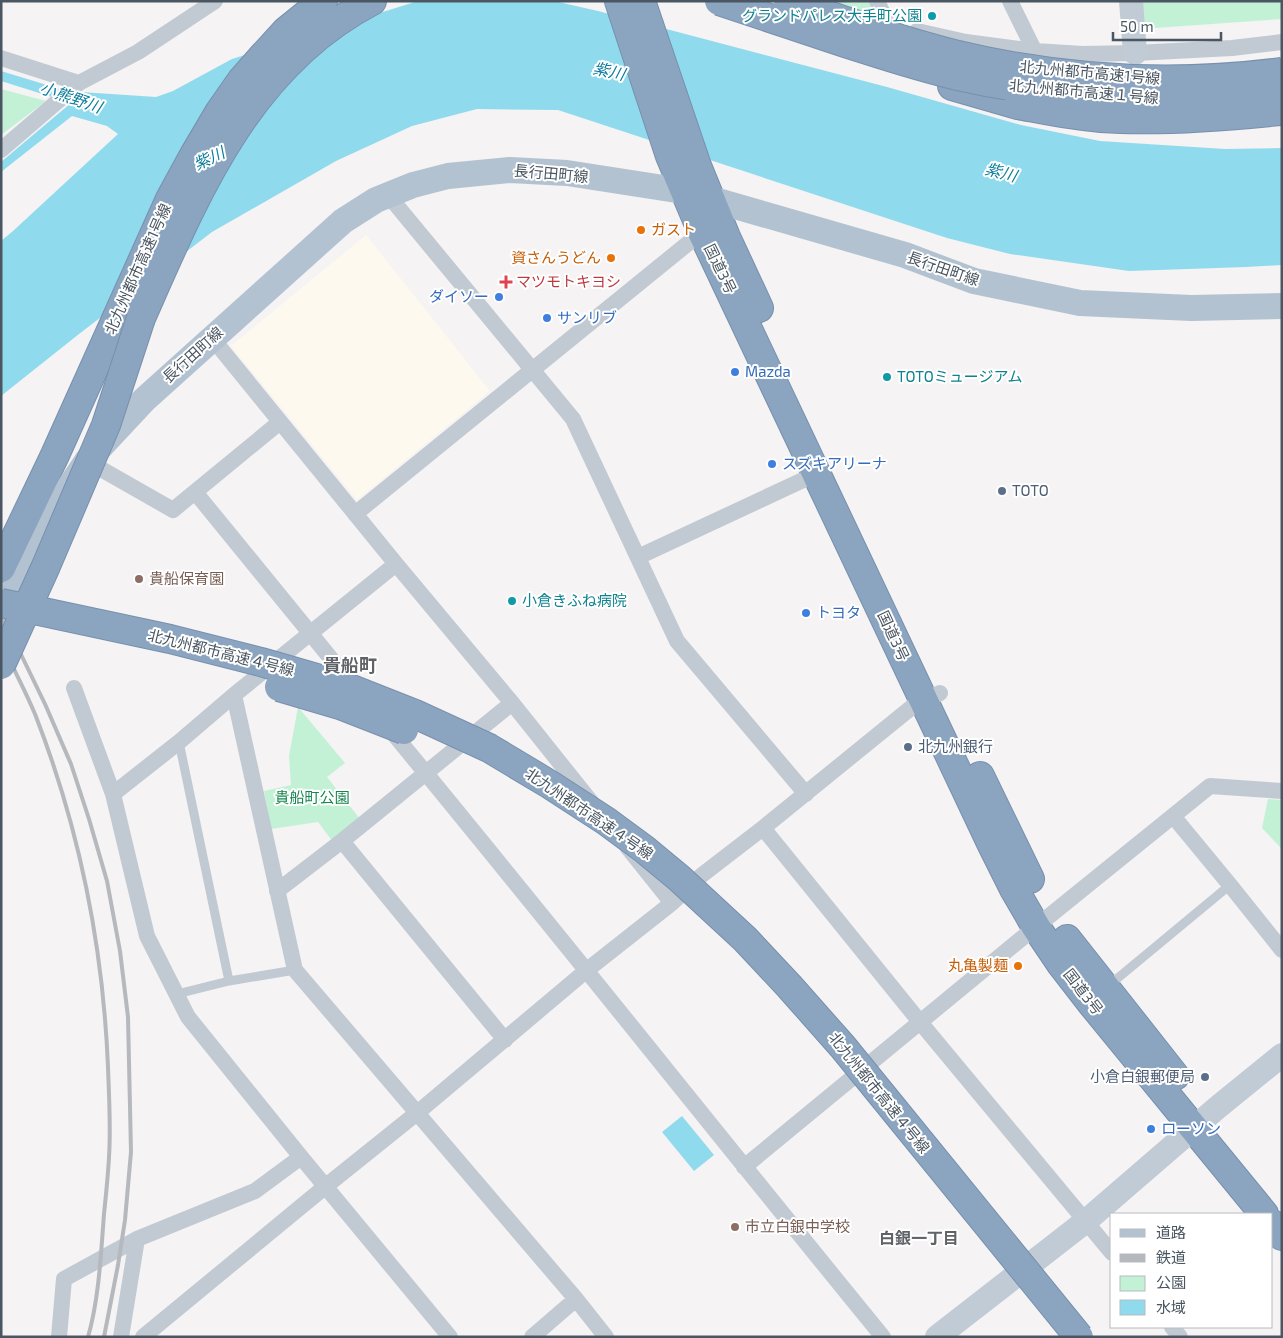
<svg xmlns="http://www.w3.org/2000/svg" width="1283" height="1338" font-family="'Exo 2','Noto Sans JP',sans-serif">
	<rect width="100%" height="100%" fill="#f5f3f3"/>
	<!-- commercial -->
	<path fill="#fdf9ef" d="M366 235 490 391 357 500 231 346Z"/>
	<!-- green -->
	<path fill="#c3f1d5" d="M823 1H872L882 21Z
		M1139 1H1282V19L1141 29Z
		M1 89 46 101 1 135Z
		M298 707 345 763 327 777 360 819 333 842 318 822 271 829 264 791 291 785 289 756Z
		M1268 799 1282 800V849L1262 828Z"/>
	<!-- water -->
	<path fill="#90daee" d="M418 1H554L598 11 887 87 1021 125 1100 141 1225 149 1282 148V265L1246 267 1129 271 1010 254 947 238 558 110 477 109 412 126 336 161 212 232 79 334 1 396V241L13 231 118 134 107 126 72 116 1 172V162L71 103 1 81V71L60 89 81 92 156 97 173 91 232 59Z
		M682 1116 714 1155 694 1171 662 1132Z"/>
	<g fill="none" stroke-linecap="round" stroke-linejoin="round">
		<!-- highway casing -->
		<g stroke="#7690ad" stroke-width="30">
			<path id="highway" d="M619 1 670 156 702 232 992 845 1014 889 1036 927 1061 964 1092 1004 1264 1214
				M641 1 697 166 726 237 759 308
				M952 86 1018 105
				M141 318C195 196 247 66 372 1
				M1 568 55 455 170 199 194 155 220 111 241 81 263 56 286 31 323 1
				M980 776 1030 879
				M1067 939 1175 1076
				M1272 1224 1282 1236"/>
		</g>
		<!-- lane -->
		<path stroke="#c1cad2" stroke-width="9" d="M179 742 229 981
			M1107 987 1230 885
			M177 994 229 981 295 970"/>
		<!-- street -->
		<path stroke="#c1cad2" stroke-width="16" d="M877 1 888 24 884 41
			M1010 1 1038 58
			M917 31 966 42 1035 51 1083 54 1135 53 1232 48 1282 42
			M1 58 79 83
			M1 150 79 83 138 52 215 1
			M388 195 573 419 677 641 806 794
			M212 338 396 564 512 703 592 803
			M87 461 173 510 280 422
			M195 492 355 688
			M355 514 702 232
			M638 557 816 474
			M74 688 113 794 147 936 188 1017 301 1157 450 1337
			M234 695 295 970 576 1299 606 1337
			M387 726C554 928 717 1134 883 1337
			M113 794 179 742 234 695 396 564
			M1173 816 1230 885 1282 950
			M763 828 920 1022 1112 1253
			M342 841 505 1040
			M628 848 672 903
			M277 891 342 841 512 703
			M744 1167 1027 934 1210 786 1282 791
			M1172 1327 1180 1337
			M59 1337 64 1279 137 1239 255 1191 301 1157
			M121 1337 137 1239
			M143 1337 326 1186 417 1113 587 970 672 903 702 875 763 828 912 707 940 693
			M532 1337 576 1299"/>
		<!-- secondary -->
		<path stroke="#c1cbd6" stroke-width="24" d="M1131 1 1135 53
			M937 1337 1086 1221 1218 1107 1282 1055"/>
		<!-- primary -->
		<path stroke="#b3c2d1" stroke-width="26" d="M1 616 48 519 87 461 144 400 343 221 376 200 413 185 448 176 510 170 567 173 683 191 905 255 974 281 1080 303 1191 308 1282 306"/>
		<!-- highway -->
		<use href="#highway" stroke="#8ba5c1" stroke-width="28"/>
		<!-- rail -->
		<path stroke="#b5b8bd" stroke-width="4" d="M1 613 45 704 71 764 89 819 107 881 120 951 128 1017 131 1152 125 1220 118 1265 104 1337
			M1 642C12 666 25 690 35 714 79 827 103 945 108 1067 109 1097 111 1127 109 1157 108 1176 106 1195 104 1214 101 1253 99 1299 88 1337"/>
		<!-- highway-bridge casing -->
		<g stroke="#7690ad" stroke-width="30" stroke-linecap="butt">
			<path id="highway-bridge" d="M719 1C760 15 801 28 842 42 880 54 918 67 958 76 1060 99 1177 106 1282 92
				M788 1C843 20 898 40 954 54 1061 80 1173 86 1282 72
				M1018 105C1045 110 1073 116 1101 118 1159 122 1222 117 1280 111
				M1 603 170 639 261 662 344 686 415 714 489 748 549 784 606 821 644 849 679 878 745 939 789 986 843 1047 1079 1337
				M1 665 46 566 106 425 141 318
				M279 687 340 705 404 730"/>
		</g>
		<!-- highway-bridge -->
		<use href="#highway-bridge" stroke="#8ba5c1" stroke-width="28"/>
	</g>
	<!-- markers -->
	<g fill="#0f9aa8" stroke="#fff" stroke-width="2">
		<circle cx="932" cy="16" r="5"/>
		<circle cx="887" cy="377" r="5"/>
		<circle cx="512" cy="601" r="5"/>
	</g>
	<g fill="#e8710a" stroke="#fff" stroke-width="2">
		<circle cx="641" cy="230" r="5"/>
		<circle cx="611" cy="258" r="5"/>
		<circle cx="1018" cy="966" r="5"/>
	</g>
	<path fill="#e0444e" stroke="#fff" stroke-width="2" d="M503.5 274.5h5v5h5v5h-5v5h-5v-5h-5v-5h5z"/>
	<g fill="#3f7fe0" stroke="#fff" stroke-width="2">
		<circle cx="499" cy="297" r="5"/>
		<circle cx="547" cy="318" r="5"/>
		<circle cx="735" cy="372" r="5"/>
		<circle cx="772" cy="464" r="5"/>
		<circle cx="806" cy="613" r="5"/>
		<circle cx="1151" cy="1129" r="5"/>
	</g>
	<g fill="#5c6f8a" stroke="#fff" stroke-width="2">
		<circle cx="1002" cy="491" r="5"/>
		<circle cx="908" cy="747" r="5"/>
		<circle cx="1205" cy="1077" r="5"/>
	</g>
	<g fill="#8d6e63" stroke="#fff" stroke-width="2">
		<circle cx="139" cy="579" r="5"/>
		<circle cx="735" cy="1227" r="5"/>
	</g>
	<g text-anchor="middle" stroke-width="4" stroke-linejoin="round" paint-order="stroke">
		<!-- culture labels -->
		<g font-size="15" fill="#0d838f" stroke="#fff" text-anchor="start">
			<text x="922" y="21" text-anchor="end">グランドパレス大手町公園</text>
			<text x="897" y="382">TOTOミュージアム</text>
			<text x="522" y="606">小倉きふね病院</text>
		</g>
		<!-- street labels -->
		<g font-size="15" fill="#4a5661" stroke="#fff">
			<text transform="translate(1090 73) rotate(5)" y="5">北九州都市高速1号線</text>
			<text transform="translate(1084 92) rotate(5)" y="5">北九州都市高速１号線</text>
			<text transform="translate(551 174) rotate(5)" y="5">長行田町線</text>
			<text transform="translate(138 269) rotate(-66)" y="5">北九州都市高速1号線</text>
			<text transform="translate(720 269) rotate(64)" y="5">国道3号</text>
			<text transform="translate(943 269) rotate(19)" y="5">長行田町線</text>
			<text transform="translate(193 355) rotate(-42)" y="5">長行田町線</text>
			<text transform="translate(893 636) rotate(65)" y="5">国道3号</text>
			<text transform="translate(221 653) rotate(14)" y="5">北九州都市高速４号線</text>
			<text transform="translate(589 814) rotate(34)" y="5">北九州都市高速４号線</text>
			<text transform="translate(1083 992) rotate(52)" y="5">国道3号</text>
			<text transform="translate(879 1093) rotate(51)" y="5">北九州都市高速４号線</text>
		</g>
		<!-- food labels -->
		<g font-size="15" fill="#c56008" stroke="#fff" text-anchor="end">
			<text x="651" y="235" text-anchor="start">ガスト</text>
			<text x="601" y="263">資さんうどん</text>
			<text x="1008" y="971">丸亀製麺</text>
		</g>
		<!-- health labels -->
		<g font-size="15" fill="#be3a42" stroke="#fff" text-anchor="start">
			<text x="516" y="287">マツモトキヨシ</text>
		</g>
		<!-- shop labels -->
		<g font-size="15" fill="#366cbe" stroke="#fff" text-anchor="start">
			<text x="489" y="302" text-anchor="end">ダイソー</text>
			<text x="557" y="323">サンリブ</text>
			<text x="745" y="377">Mazda</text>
			<text x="782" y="469">スズキアリーナ</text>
			<text x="816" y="618">トヨタ</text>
			<text x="1161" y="1134">ローソン</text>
		</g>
		<!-- service labels -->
		<g font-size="15" fill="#4e5e75" stroke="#fff" text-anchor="start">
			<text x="1012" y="496">TOTO</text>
			<text x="918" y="752">北九州銀行</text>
			<text x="1195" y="1082" text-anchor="end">小倉白銀郵便局</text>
		</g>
		<!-- education labels -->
		<g font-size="15" fill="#785e54" stroke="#fff" text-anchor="start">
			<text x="149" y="584">貴船保育園</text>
			<text x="745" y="1232">市立白銀中学校</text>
		</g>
		<!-- park labels -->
		<g font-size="15" fill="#17864f" stroke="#fff">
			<text x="312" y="803">貴船町公園</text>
		</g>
		<!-- water labels -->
		<g font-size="16" font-style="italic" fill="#0c7c9b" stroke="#fff">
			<text transform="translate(609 71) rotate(13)" y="6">紫川</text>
			<text transform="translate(71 97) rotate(19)" y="6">小熊野川</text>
			<text transform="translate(209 158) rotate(-25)" y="6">紫川</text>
			<text transform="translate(1001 172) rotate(15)" y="6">紫川</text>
		</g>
		<!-- neighbourhood labels -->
		<g font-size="16" font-weight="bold" fill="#5f6368" stroke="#fff">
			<text x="919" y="1244">白銀一丁目</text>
		</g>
		<!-- quarter labels -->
		<g font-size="18" font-weight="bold" fill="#5f6368" stroke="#fff">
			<text x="350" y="672">貴船町</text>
		</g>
	</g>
	<!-- border -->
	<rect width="1283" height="1338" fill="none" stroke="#4a5661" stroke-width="5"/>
	<!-- legend -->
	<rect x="1110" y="1213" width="162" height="115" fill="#ffffff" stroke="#b7bbc0"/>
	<rect x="1120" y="1229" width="25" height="8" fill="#b3c2d1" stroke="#b7bbc0"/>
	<text x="1156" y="1238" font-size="15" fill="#4a5661">道路</text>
	<rect x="1120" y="1254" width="25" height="8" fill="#b5b8bd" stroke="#b7bbc0"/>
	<text x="1156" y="1263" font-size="15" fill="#4a5661">鉄道</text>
	<rect x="1120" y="1276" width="25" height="15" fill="#c3f1d5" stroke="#b7bbc0"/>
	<text x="1156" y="1288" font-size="15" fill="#4a5661">公園</text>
	<rect x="1120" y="1300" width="25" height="15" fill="#90daee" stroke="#b7bbc0"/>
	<text x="1156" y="1313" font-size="15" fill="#4a5661">水域</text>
	<!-- scale -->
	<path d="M1113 32v8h108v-8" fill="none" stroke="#4a5661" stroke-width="2.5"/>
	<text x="1120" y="32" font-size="15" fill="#4a5661" stroke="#ffffff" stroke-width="4" paint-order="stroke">50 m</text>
</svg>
